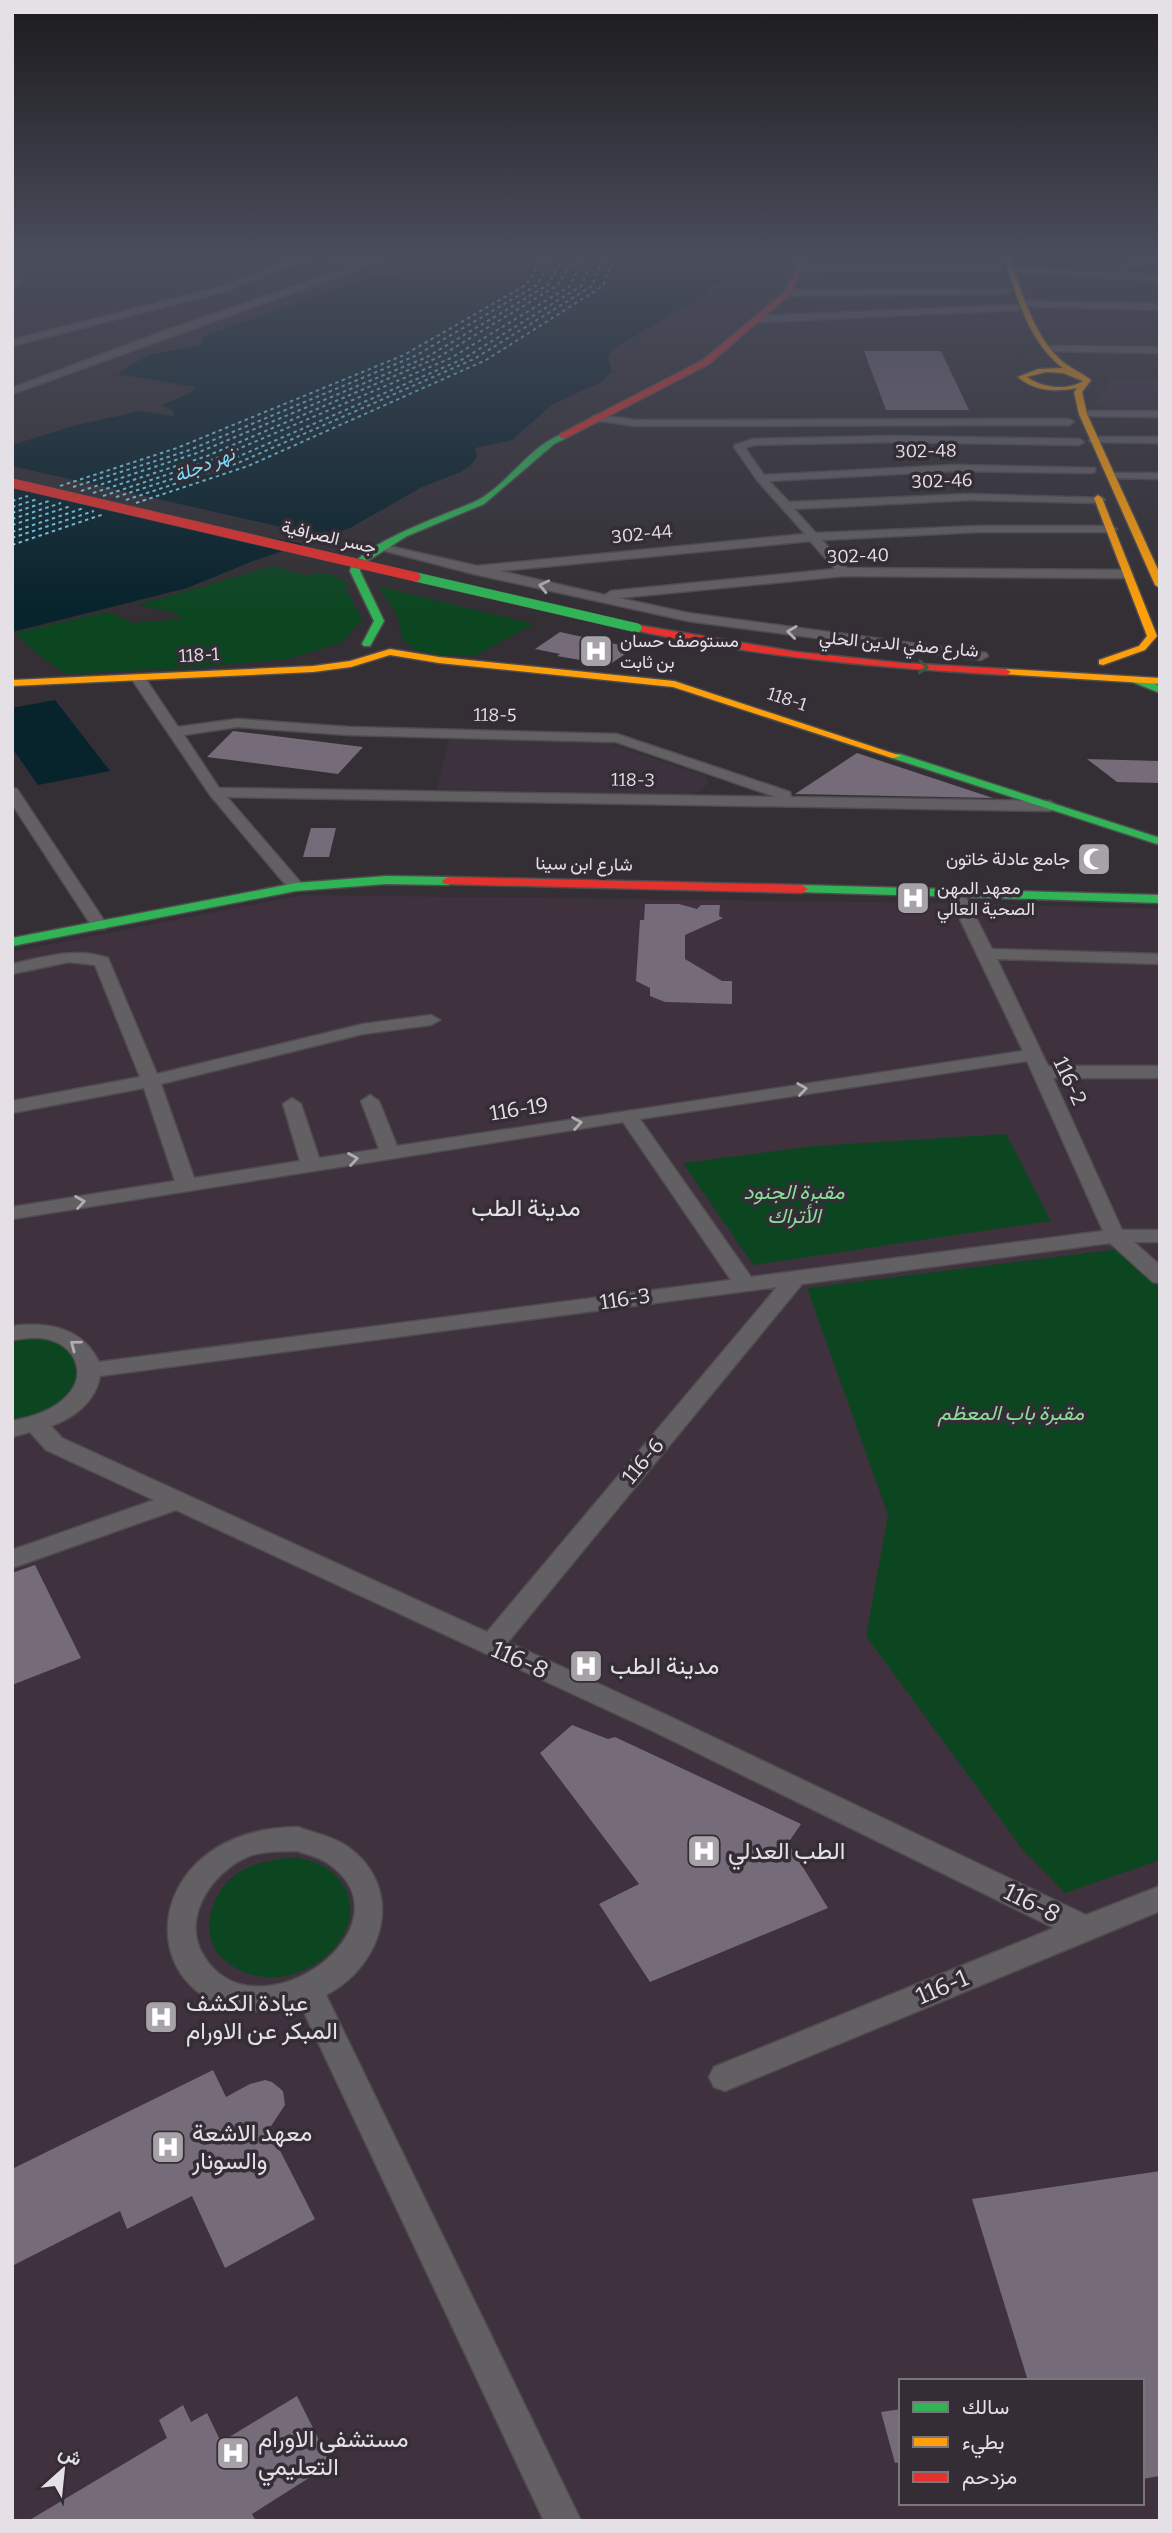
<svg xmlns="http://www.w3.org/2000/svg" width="1172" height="2533" font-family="Bitter,Vazirmatn,serif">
	<rect width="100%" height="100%" fill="#332f34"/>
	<!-- built -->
	<path fill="#3c323e" d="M1111 378 1160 379V409L1097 407V395L1105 390Z
		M449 739 608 743 706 776 709 782 701 791 689 795 437 789Z"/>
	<!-- medical -->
	<path fill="#3f323e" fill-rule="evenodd" d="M302 895 946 903 1160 909V2521H12V952ZM901 2381H1142V2503H901Z"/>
	<!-- green -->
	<path fill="#0c4621" d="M272 566 305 575 327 573 351 584 344 585 362 620 342 642 288 659 188 668 65 674 29 647 15 633 108 612 134 623 183 619 172 612 138 605Z
		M378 586 534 624 474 656 438 655 416 650 403 640 396 613Z
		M1006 1134 1051 1221 753 1265 683 1163 815 1146Z
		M1119 1249 1160 1287V1860L1065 1893 1023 1850 866 1636 888 1515 807 1288Z
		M38 1336 64 1344 78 1360C80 1402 49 1413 12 1421V1338Z
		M298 1857C307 1861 321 1863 328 1869 398 1922 287 2021 220 1956 211 1947 207 1929 210 1917 220 1870 256 1860 298 1857Z"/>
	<!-- water -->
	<path fill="#07232c" d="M427 256H748L752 260C748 279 724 281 709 286L702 297 614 348 608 357 612 372 601 382 553 404 512 440 475 448 477 457 470 466 458 473 422 487 350 528 253 561 187 588 12 632V445L73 426 140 411 173 416 174 412 162 405 192 392 195 387 117 374 148 355 200 345 203 342 202 338 209 334 373 276 418 280 416 277 400 271Z
		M55 700 110 771 38 785 12 748V708Z"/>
	<!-- pier -->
	<path fill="#332f34" d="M12 466 330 538 308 545 12 489Z"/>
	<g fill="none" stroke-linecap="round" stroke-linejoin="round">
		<!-- ferry -->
		<path stroke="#79ddfa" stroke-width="2" stroke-dasharray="3.5 3.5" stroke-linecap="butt" d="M60 486 177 448 404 355 526 285 544 256
			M73 487 187 451 415 356 537 285 554 256
			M81 491 197 453 427 357 548 285 564 256
			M93 493 207 456 439 357 558 285 574 256
			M103 496 217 458 451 358 570 286 584 256
			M116 497 228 461 463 359 581 286 594 256
			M126 500 238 463 474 359 592 286 604 256
			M12 501 28 496
			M136 503 248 466 486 360 603 286 614 256
			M12 507 38 499
			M12 513 49 501
			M12 519 61 503
			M12 525 71 506
			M12 532 84 508
			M12 538 94 511
			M12 545 104 514"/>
	</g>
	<!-- building -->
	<path fill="#766b78" d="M864 351H941L969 410H886Z
		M560 632 634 648 609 665 557 656 560 654 535 649Z
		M233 731 267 735 363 747 338 774 207 757Z
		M857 753 993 798 795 794Z
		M1087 759 1160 761V783L1117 782Z
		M311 828H336L329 857H303Z
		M645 904H679L697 909 701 905H720L719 916 723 918 685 935V959L722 981H732V1004L665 1002 650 996V988L636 981 640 920H644Z
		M35 1565 81 1658 12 1685V1573Z
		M572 1725 608 1739 615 1737 801 1824 788 1843 828 1908 650 1982 599 1904 639 1884 540 1753Z
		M213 2070 226 2097 250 2084 265 2080 272 2082 283 2091 285 2105 269 2129 315 2219 225 2268 192 2196 127 2229 120 2211 12 2266V2169Z
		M1160 2171V2476L1142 2479V2381H1028L972 2199Z
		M297 2396 331 2464 252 2514 256 2521H28L167 2438 159 2420 183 2405 191 2422 207 2413 221 2442Z
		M901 2409V2462L895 2463 881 2412Z"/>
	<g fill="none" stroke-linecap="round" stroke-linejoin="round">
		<!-- street casing -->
		<g stroke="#4f4c50" stroke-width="3">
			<path id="street" d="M306 256H317L222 292 12 346V340L216 288Z
				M326 256 362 263 384 256H395L12 394V388L170 329 354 266 326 259Z
				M1160 259V263L1136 265 1121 273 1160 275V281L1012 272 1008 270 1012 268 1119 273 1117 269 1131 261Z
				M998 266 1001 270 798 271 794 269 798 267Z
				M12 275 19 282 12 291Z
				M1011 289 1008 294 788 296 784 293 788 290Z
				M1025 301 1160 304V310L1022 306V302Z
				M1016 305 1019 306V310L760 322 756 319 760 316Z
				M1049 346 1160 347V353L1046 351 1044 349Z
				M1083 411H1160V417L1079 416V412Z
				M597 415 636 420 1069 419 1074 422 1069 425 636 426 593 420V416Z
				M889 436 1079 439 1084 442 1079 445 889 442 754 445 745 448 764 475 954 465 1095 468V472L1091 473 954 471 769 481 789 502 969 494 1103 498 1105 500 1099 503 969 500 794 509 816 533 978 526H1111L1117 529 1111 532H978L822 540 847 568 1127 570 1133 574 1127 578 844 576 619 598 688 613 986 653 988 656 981 660 688 621 474 574 374 548 380 544 477 566 805 534 757 480 734 447 735 445 753 439ZM810 541 835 569 611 591 605 595 500 571Z
				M1094 437H1160V443L1090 442 1089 440Z
				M1112 473H1160V479L1108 478V474Z
				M138 674 143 675 178 727 237 719 349 727 617 734 790 792 791 797 1050 801 1058 806 1050 811 227 797 302 884 304 887 302 890H290L210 795 131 678ZM237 727 349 735 616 742 776 797 219 788 184 735Z
				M12 788 17 789 107 925 105 929H93L91 925 12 804Z
				M955 887 963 892 992 949 1160 954V964L997 959 1048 1066H1160V1078H1053L1122 1230H1160V1242H1134L1160 1265V1283L1153 1282 1110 1243 802 1284 508 1642 675 1719 1086 1915 1160 1886V1911L725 2091 714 2087 709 2077 714 2067 1054 1928 657 1733 176 1510 12 1568V1550L154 1500 46 1450 30 1432 12 1437V1421C32 1417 53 1411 67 1396 87 1376 77 1348 51 1340 39 1336 25 1338 12 1340V1326C48 1322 82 1327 99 1362L731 1280 623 1122 12 1219V1207L175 1181 144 1088 12 1113V1101L140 1077 95 965 69 962 12 974V964C45 957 75 947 108 958L157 1074 363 1024 431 1015 440 1020 431 1025 363 1034 161 1084 194 1178 300 1161 283 1104 292 1098 301 1104 319 1158 379 1149 361 1101 370 1095 379 1101 397 1146 1023 1051 947 892ZM1027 1061 1103 1231 751 1277 640 1119ZM777 1287 487 1632 62 1438 51 1426C74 1418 96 1401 100 1376Z
				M298 1827C313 1833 335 1837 348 1847 406 1889 384 1965 326 1995L581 2521H544L301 2006C129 2046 119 1829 298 1827ZM297 1851C306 1854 318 1857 326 1862 420 1923 260 2041 205 1958 179 1920 211 1872 249 1856 264 1851 281 1851 297 1851Z"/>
		</g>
		<!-- fast casing -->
		<g stroke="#4f4c50" stroke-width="3">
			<path id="fast" d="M563 434 566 438 554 444 484 504 407 536 361 565 360 571 384 621 370 646H364L362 644 374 621 350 571C358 544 448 514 474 502 507 487 528 446 563 434Z
				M1130 677H1138L1160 686V693L1130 681Z
				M892 754H900L1160 838V845L892 758Z
				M386 876 448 877 454 881 448 885 386 884 296 891 12 946V938L296 883Z
				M802 885 1160 895V903L798 892 796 889Z"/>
		</g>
		<!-- slow casing -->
		<g stroke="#4f4c50" stroke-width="3">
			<path id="slow" d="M1003 256H1009C1022 292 1033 336 1063 362 1072 369 1082 373 1091 380L1082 392 1087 414 1160 574V588L1155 585 1079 414 1074 392 1077 388C1056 392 1035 392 1018 377L1038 369 1063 368C1028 342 1017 295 1003 256ZM1046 372 1063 373 1083 381C1067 391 1042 388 1027 377Z
				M1098 495 1102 498 1157 636 1145 650 1103 665 1099 664V660L1139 646 1147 636 1094 498Z
				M390 649 439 657 674 681 901 756 892 758 673 687 439 663 390 655 351 667 313 672 12 686V680L313 666 350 661Z
				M1006 669 1160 678V684L1002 674 1001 672Z"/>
		</g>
		<!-- jam casing -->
		<g stroke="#4f4c50" stroke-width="3">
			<path id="jam" d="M802 256H808L790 294 709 364 566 438H560V434L703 360 785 292Z
				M637 625 797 652 902 663 1006 669 1011 672 1006 675C881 668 756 657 634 630V626Z
				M448 877 802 885 808 889 802 893 444 884 442 881Z"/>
		</g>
		<!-- street -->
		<use href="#street" fill="#636063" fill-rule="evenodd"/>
		<!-- fast -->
		<use href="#fast" fill="#30b455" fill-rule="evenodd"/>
		<!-- slow -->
		<use href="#slow" fill="#ff9f0a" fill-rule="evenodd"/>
		<!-- jam -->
		<use href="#jam" fill="#e5322d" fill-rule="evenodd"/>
		<!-- fast-bridge casing -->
		<g stroke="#4f4c50" stroke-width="10" stroke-linecap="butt">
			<path id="fast-bridge" d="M416 577 637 628"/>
		</g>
		<!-- jam-bridge casing -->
		<g stroke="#4f4c50" stroke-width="10" stroke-linecap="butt">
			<path id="jam-bridge" d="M12 483 416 577"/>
		</g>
		<!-- fast-bridge -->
		<use href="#fast-bridge" stroke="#30b455" stroke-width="9"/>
		<!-- jam-bridge -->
		<use href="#jam-bridge" stroke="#e5322d" stroke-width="9"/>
	</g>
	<!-- one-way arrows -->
	<defs><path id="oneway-chevron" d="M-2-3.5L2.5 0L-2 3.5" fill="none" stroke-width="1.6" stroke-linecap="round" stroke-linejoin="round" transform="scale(1.75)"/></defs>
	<g stroke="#b1adb2">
		<use href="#oneway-chevron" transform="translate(544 586) rotate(-167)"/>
		<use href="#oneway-chevron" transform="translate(792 632) rotate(-173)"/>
		<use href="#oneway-chevron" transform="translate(802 1089) rotate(-8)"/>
		<use href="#oneway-chevron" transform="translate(577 1123) rotate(-9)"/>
		<use href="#oneway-chevron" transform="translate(353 1159) rotate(-9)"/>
		<use href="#oneway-chevron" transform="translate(80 1202) rotate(-9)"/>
		<use href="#oneway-chevron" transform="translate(75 1345) rotate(-144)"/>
	</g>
	<use stroke="#335c41" href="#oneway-chevron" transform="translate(923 667) rotate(3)"/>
	<!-- sky -->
	<linearGradient id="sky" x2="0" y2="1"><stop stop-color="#1c1a1d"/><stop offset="0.42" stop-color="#4a4d5c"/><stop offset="1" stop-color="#4a4d5c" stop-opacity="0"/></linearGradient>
	<rect width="1172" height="610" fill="url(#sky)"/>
	<!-- icons -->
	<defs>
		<g id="hospital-square" transform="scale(1.75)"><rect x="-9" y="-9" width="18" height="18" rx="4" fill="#a7a2a8" stroke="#342d36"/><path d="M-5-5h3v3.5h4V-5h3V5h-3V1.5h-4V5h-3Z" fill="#fff"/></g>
		<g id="mosque-square" transform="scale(1.75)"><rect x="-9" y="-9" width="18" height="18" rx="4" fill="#a7a2a8" stroke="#342d36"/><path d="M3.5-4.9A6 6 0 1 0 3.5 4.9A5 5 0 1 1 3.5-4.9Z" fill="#fff"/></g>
	</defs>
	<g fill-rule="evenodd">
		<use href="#hospital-square" x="596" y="651"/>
		<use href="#mosque-square" x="1094" y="859"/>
		<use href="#hospital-square" x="913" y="898"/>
		<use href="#hospital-square" x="586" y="1666"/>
		<use href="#hospital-square" x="704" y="1851"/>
		<use href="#hospital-square" x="161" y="2017"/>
		<use href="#hospital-square" x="168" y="2147"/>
		<use href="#hospital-square" x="233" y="2453"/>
	</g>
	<g text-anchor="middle" stroke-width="7" stroke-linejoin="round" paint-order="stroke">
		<!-- far-street labels -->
		<g font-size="18" fill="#e5e0e6" stroke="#342d36">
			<text transform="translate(926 451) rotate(-1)" y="6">302-48</text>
			<text transform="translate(942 481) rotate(-2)" y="6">302-46</text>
			<text transform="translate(642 534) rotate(-6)" y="6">302-44</text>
			<text transform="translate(329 537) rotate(13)" y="6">جسر الصرافية</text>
			<text transform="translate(858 556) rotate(-2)" y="6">302-40</text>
			<text transform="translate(899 644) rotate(5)" y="6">شارع صفي الدين الحلي</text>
			<text transform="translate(199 655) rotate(-3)" y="6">118-1</text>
			<text transform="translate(787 699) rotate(18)" y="6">118-1</text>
			<text transform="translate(495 715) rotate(1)" y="6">118-5</text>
			<text transform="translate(633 780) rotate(1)" y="6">118-3</text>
			<text transform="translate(584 864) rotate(1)" y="6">شارع ابن سينا</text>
		</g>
		<!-- far-poi labels -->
		<g font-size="18" fill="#e5e0e6" stroke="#342d36" text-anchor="start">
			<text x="620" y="647">مستوصف حسان<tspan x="620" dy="21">بن ثابت</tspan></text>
			<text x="1070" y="865" text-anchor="end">جامع عادلة خاتون</text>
			<text x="937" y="894">معهد المهن<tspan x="937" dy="21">الصحية العالي</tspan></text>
		</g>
		<!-- far-water labels -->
		<g font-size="19" font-style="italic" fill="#79ddfa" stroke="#342d36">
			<text transform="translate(204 464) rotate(-22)" y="7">نهر دجلة</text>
		</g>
		<!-- street labels -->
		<g font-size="21" fill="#e5e0e6" stroke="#342d36">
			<text transform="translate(1070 1081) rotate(65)" y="7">116-2</text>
			<text transform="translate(519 1109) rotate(-9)" y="7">116-19</text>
			<text transform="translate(625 1299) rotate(-8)" y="7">116-3</text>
			<text transform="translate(643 1461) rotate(-50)" y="7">116-6</text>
		</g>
		<!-- park labels -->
		<g font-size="21" font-style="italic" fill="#89df9a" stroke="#342d36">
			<text x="794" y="1199">مقبرة الجنود<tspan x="794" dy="24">الأتراك</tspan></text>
			<text x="1011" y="1420">مقبرة باب المعظم</text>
		</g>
		<!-- quarter labels -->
		<g font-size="24" fill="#e5e0e6" stroke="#342d36">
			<text x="526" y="1216">مدينة الطب</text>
		</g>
		<!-- near-street labels -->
		<g font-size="24" fill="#e5e0e6" stroke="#342d36">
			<text transform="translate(520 1660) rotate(24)" y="8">116-8</text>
			<text transform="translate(1032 1903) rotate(26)" y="8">116-8</text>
			<text transform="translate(942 1987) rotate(-23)" y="8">116-1</text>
		</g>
		<!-- near-poi labels -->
		<g font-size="24" fill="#e5e0e6" stroke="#342d36" text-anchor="start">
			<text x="610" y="1674">مدينة الطب</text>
			<text x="728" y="1859">الطب العدلي</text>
			<text x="186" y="2011">عيادة الكشف<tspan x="186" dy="28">المبكر عن الاورام</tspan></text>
			<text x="192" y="2141">معهد الاشعة<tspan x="192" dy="28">والسونار</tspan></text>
			<text x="258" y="2447">مستشفى الاورام<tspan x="258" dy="28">التعليمي</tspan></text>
		</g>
	</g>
	<!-- border -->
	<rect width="1172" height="2533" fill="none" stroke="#e5e0e6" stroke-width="28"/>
	<!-- legend -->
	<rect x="899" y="2379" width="245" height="126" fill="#342d36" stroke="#7b757c" stroke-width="2"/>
	<rect x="913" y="2402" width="35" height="10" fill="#30b455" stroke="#7b757c" stroke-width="2"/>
	<text x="962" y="2414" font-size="21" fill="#e5e0e6">سالك</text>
	<rect x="913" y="2437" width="35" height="10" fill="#ff9f0a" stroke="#7b757c" stroke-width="2"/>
	<text x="962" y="2449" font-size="21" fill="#e5e0e6">بطيء</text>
	<rect x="913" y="2472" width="35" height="10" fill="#e5322d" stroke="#7b757c" stroke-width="2"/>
	<text x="962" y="2484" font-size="21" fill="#e5e0e6">مزدحم</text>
	<!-- north arrow -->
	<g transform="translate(63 2470) rotate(27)" stroke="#342d36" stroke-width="5" paint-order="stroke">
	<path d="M0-5L12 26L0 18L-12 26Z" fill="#e5e0e6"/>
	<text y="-10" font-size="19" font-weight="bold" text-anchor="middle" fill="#e5e0e6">ش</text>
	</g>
</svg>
